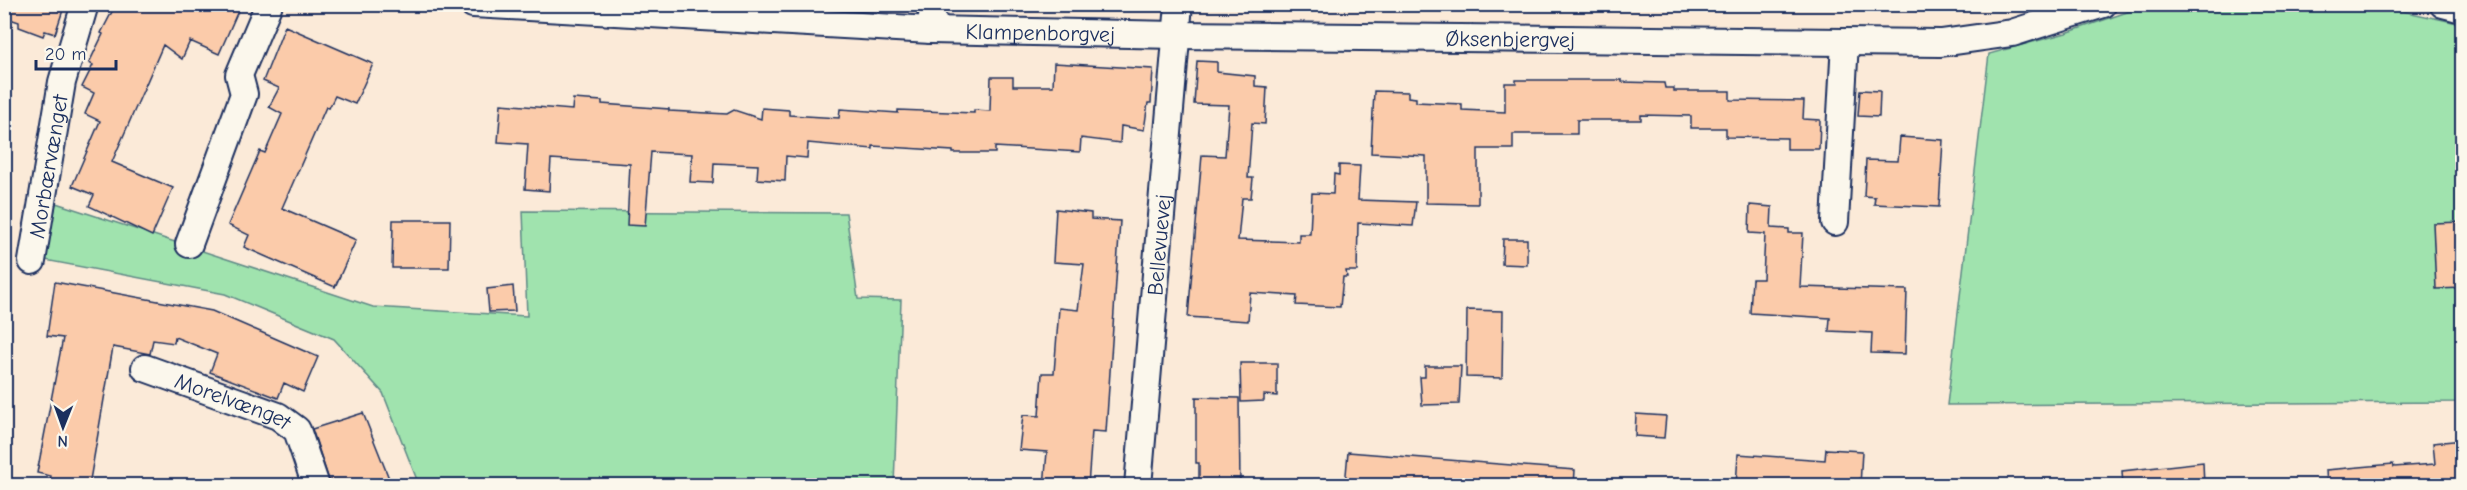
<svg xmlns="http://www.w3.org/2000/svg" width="2467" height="490" font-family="'Comic Neue',sans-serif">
	<rect width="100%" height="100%" fill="#fbead8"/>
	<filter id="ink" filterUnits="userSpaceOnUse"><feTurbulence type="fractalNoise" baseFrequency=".0167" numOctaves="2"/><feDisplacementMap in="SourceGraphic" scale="12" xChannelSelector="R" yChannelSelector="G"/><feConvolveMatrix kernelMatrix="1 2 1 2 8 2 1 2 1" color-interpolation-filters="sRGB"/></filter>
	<g filter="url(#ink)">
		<!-- green -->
		<path fill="#a0e3ae" stroke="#5e8986" stroke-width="1.5" d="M2157 5H2375L2462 24V402L1947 405 1989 54 2066 33 2130 11Z
			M56 203 373 307 527 316 523 211 846 213 858 299 901 300 894 485H419L383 393 334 339 225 294 45 260Z"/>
		<!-- building -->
		<path fill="#fbcbaa" stroke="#1b2f5e" stroke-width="1.5" d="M4 4H65L55 34 45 31 43 36 19 27V22L4 17Z
			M116 4H241L219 54 190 41 182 59 163 45 112 162 173 188 152 236 89 206 94 195 72 186 100 121 85 114 94 93 82 87 93 65 89 63 103 34 101 33Z
			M285 26 373 64 355 104 335 96 329 108 326 107 282 208 356 240 335 287 244 247 249 235 228 225 260 151 265 153 282 114 269 107 279 88 263 81Z
			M1197 61 1217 62V72L1255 76V86L1267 87 1265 124 1252 123 1248 178H1253L1251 198H1242L1238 240 1299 242V234H1310L1312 193 1333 194 1334 174 1339 175V165L1360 166 1358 200 1416 202 1413 226 1358 223 1357 271H1346L1347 277H1343L1340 307 1296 305 1297 296 1250 293 1248 321 1188 317 1202 155 1225 156 1229 105 1194 104Z
			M1054 63 1153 69 1151 103H1148L1144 130 1121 126 1120 143 1081 138 1080 152 995 147V153H953V151L873 146V149L808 143 807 158 786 156 785 181 757 179 758 165 714 163 713 183 690 182 692 154 651 152 645 226 627 225 630 164 551 159 549 191 525 189 528 144 498 142 501 104 572 110 573 99 602 101V104L669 109V111L727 114 734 110 761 119 762 108 789 110V115L839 118 840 109 898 113V110L974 113V110L990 111 991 77H1013V86H1053Z
			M1516 80H1622V82L1664 83 1665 88H1674V91H1730V100L1804 101 1803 119 1820 120 1819 149H1787V138L1726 137V128H1691V116L1641 115V120H1577V134H1513V149H1478V204L1426 203V156L1371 153 1374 91 1408 92V97L1416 98V102L1462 104V110L1505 112V83H1516Z
			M1860 90 1880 91 1879 117 1858 116Z
			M1900 137 1943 140 1939 207 1874 204 1875 197 1864 196 1866 160 1898 161Z
			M1750 205 1772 207 1771 228 1789 229V233H1803L1800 287 1907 290 1905 354 1871 353 1872 333 1829 331 1830 318 1750 313 1752 279H1763L1765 234 1749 233Z
			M1056 209 1091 213V219L1120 221 1106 432 1092 431 1088 486H1044L1047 452 1019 450 1023 415 1039 416 1042 373H1054L1059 308 1078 310 1084 264 1053 262Z
			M393 220H450L449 268H392Z
			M2463 222V288L2436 289 2433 223Z
			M1503 239H1527V265L1502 264Z
			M55 282 212 311 318 357 303 392 284 383 278 398 210 372 217 354 175 337 174 343 153 340 150 354 113 347 89 486H49L51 476 37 473 63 338 47 336Z
			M513 286 515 311 489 312 487 289Z
			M1467 310 1503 311 1502 378 1466 377Z
			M1240 363H1277V396L1264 395V401L1241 402Z
			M1425 366H1461L1459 404 1422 405 1420 377H1425Z
			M1196 397 1239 398 1240 486 1199 483V463H1196Z
			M363 413 392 486H331L312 429Z
			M1636 414 1666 416 1664 438 1635 436Z
			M2463 440V481L2458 482 2459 486H2327L2326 470 2393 464 2394 467 2435 464 2433 443Z
			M1826 449 1862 451 1860 486H1736L1738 454 1825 460Z
			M1348 452 1575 470 1574 486H1345Z
			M2203 462 2204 486H2123L2122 471Z"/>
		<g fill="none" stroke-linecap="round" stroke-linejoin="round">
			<!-- street casing -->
			<g stroke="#1b2f5e" stroke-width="30">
				<g id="street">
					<path id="s1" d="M473 4 931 30 1176 35 1941 43 2012 33 2103 4"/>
					<path d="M2443 4 2462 9"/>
					<path d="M931 30 933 4"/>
					<path d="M1835 222 1845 42"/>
					<path d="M189 244 244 94 239 75 269 4"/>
					<path id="s2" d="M32 261 62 82 85 4"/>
					<path id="s3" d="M145 368 278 416 297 430 316 486"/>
					<path id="s4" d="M1138 486 1179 4"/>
				</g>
			</g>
			<!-- street -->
			<use href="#street" stroke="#fbf7ec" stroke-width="26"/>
		</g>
	</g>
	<g text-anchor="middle" stroke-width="4.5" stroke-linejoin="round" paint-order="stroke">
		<!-- street labels -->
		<g font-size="22" fill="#1b2f5e" stroke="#fbf7ec">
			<text dy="8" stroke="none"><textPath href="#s1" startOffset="568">Klampenborgvej</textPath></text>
			<text dy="8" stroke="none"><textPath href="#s1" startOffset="1038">Øksenbjergvej</textPath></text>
			<text dy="8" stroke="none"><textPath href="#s2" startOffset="96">Morbærvænget</textPath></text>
			<text dy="8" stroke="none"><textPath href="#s4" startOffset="242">Bellevuevej</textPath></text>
			<text dy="8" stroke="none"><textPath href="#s3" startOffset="94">Morelvænget</textPath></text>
		</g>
	</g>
	<!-- margin -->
	<rect width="2467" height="490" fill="none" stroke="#fbf7ec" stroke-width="24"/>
	<rect x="12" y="12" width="2443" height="466" fill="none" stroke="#1b2f5e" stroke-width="2" filter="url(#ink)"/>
	<!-- north arrow -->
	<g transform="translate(63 427) rotate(181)" stroke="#fbf7ec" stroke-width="4.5" paint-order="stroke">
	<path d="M0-4.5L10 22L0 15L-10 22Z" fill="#1b2f5e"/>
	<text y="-9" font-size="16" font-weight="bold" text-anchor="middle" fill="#1b2f5e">N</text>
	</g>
	<!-- scale -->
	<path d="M36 60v9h80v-9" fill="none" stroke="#1b2f5e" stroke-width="3"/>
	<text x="45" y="60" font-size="18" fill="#1b2f5e" stroke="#fbf7ec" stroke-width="4.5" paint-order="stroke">20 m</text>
</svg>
